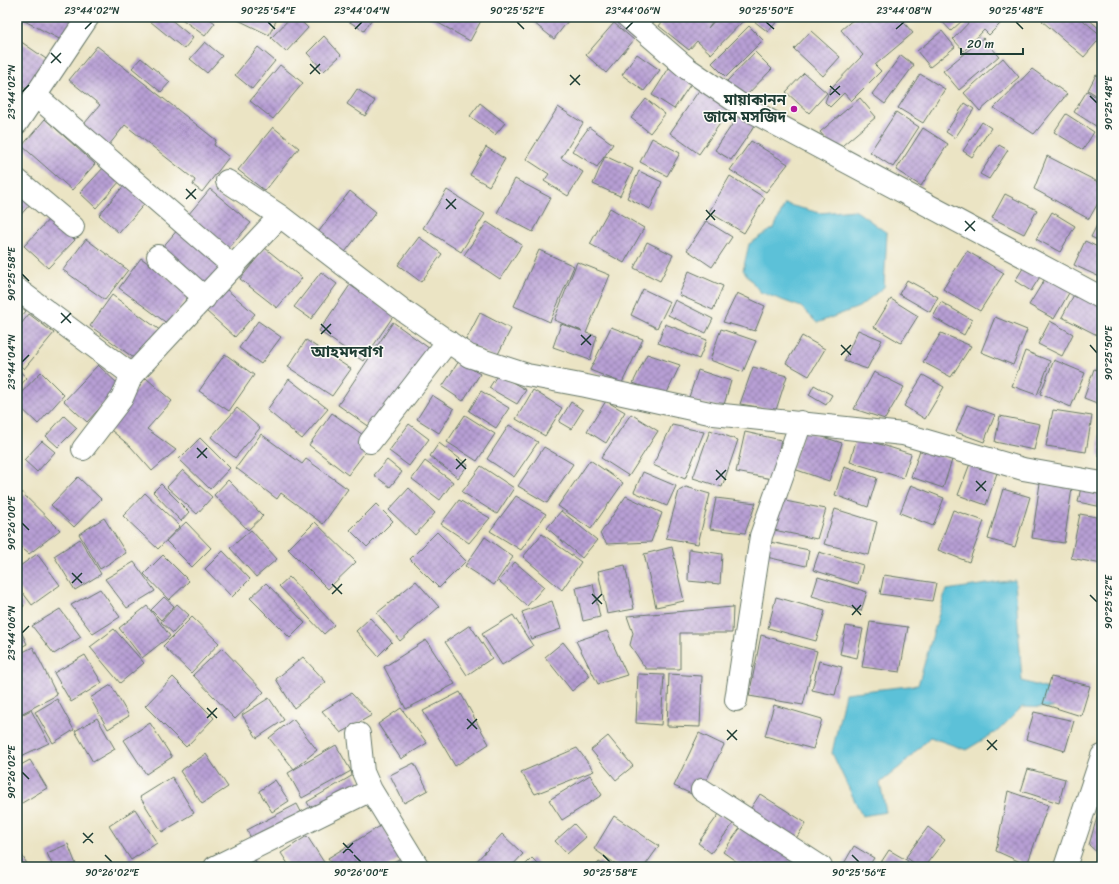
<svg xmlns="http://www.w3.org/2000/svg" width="1119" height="884" font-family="Sriracha,'Noto Sans Bengali',sans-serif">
	<defs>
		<pattern id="building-cross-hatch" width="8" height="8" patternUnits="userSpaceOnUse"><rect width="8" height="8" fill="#b79fd4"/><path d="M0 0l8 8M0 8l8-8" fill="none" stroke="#9483ad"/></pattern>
	</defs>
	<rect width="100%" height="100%" fill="#fdfcf7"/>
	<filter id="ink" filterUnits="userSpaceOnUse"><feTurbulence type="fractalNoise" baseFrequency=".025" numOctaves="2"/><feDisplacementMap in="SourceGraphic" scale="8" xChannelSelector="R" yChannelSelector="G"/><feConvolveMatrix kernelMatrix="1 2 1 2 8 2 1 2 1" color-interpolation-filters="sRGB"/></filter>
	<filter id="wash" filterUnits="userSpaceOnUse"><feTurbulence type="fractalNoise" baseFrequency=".012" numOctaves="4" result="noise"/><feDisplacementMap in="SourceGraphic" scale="16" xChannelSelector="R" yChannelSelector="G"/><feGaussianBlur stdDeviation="0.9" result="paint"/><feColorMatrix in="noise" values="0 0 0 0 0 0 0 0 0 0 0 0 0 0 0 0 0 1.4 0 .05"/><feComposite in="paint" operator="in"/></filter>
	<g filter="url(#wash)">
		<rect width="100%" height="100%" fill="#ebe4c4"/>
		<!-- water -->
		<path fill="#5bc1d8" stroke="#3d7f86" d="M785 204 820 213 855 210 887 233 884 287 859 307 817 323 801 307 760 292 743 270 749 244 774 228Z
			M1015 580 1022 681 1051 690 1053 708 1022 707 999 730 966 750 930 737 901 766 880 783 886 812 862 816 832 753 845 693 918 685 946 590Z"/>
		<g id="blocks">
			<!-- building -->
			<path fill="url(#building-cross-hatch)" d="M17 17H68L78 22 67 43Z
				M145 17H168L193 38 184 49Z
				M179 17H207L215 23 205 36Z
				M232 17H278L269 35Z
				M291 17H297L308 28 286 52 271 38Z
				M342 17H373L364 31Z
				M428 17H483L470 41Z
				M538 17H571L554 39 534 23Z
				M666 17H710L713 21 708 28 718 17H747L711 54 697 41 689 50 659 26Z
				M758 17H777L779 19 768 32 754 21Z
				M856 17H899L913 33 875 65 881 71 851 101 844 93 830 107 825 102 830 89 863 55 841 30Z
				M938 17H966L951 31Z
				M974 17H994L1001 23 989 35 984 30 964 51 953 39Z
				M1046 17H1079L1102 36 1084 57 1042 21Z
				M1086 17H1102V31Z
				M614 23 634 40 606 73 586 55Z
				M749 26 763 40 726 77 712 63Z
				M811 31 840 57 823 76 794 49Z
				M942 31 955 47 930 67 917 51Z
				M324 36 341 55 324 71 307 53Z
				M983 38 999 56 959 90 943 71Z
				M17 39 52 63 32 93 17 83Z
				M205 42 222 56 207 73 190 59Z
				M97 46 216 140 214 145 229 157 202 192 193 185 195 180 125 125 105 150 79 130 100 105 69 80Z
				M258 47 275 61 252 89 235 75Z
				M755 52 772 69 744 98 727 81Z
				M637 54 660 70 644 91 622 75Z
				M901 55 914 65 885 104 872 94Z
				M141 58 170 82 161 92 132 68Z
				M1003 58 1019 77 980 111 964 93Z
				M280 65 303 83 273 119 250 101Z
				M669 68 692 82 674 109 652 95Z
				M1032 69 1067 94 1034 134 994 108Z
				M804 73 827 93 809 113 786 92Z
				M920 74 945 89 923 123 898 108Z
				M1096 75 1102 78V99L1088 90Z
				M357 89 375 101 365 116 347 104Z
				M700 89 730 109 699 154 670 133Z
				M1087 91 1102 101V130L1074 112Z
				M860 98 876 117 836 151 820 132Z
				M646 99 665 114 650 133 631 118Z
				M480 103 505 123 495 135 470 116Z
				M965 103 974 109 955 138 946 132Z
				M558 107 583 123 561 158 583 172 568 196 544 181 549 174 526 159Z
				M896 112 919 127 893 167 870 152Z
				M740 113 756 124 731 160 715 150Z
				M1066 114 1094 132 1083 150 1054 132Z
				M45 119 95 164 72 190 22 146Z
				M982 122 991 128 972 157 963 151Z
				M273 127 299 148 265 191 238 170Z
				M589 127 613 144 597 167 572 151Z
				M923 128 948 144 921 186 896 170Z
				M652 138 680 153 667 176 640 162Z
				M751 141 788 164 766 192 730 170Z
				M999 145 1008 150 989 179 980 174Z
				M486 147 505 159 489 186 470 175Z
				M605 156 633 169 620 196 593 184Z
				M1047 156 1102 184V196L1089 219 1034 189Z
				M105 166 121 180 96 208 80 193Z
				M639 171 662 182 650 209 627 198Z
				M730 176 765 198 744 233 709 212Z
				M515 179 551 198 533 232 497 213Z
				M126 183 147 201 119 233 99 215Z
				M210 189 251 223 228 249 188 215Z
				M17 190 32 202 17 219Z
				M447 190 485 214 461 252 423 228Z
				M350 191 376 212 342 256 316 235Z
				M1005 194 1037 210 1024 234 992 218Z
				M610 208 644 228 624 263 590 244Z
				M1052 212 1075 226 1060 252 1036 239Z
				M1102 215V242L1091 237Z
				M51 217 75 240 48 268 24 246Z
				M706 221 732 237 712 267 687 250Z
				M487 222 522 245 500 279 464 255Z
				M180 227 224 266 205 289 160 250Z
				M419 237 442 254 421 282 398 265Z
				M86 239 128 270 105 300 63 270Z
				M1085 241 1102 249V278L1074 265Z
				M647 242 673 255 660 281 634 268Z
				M265 248 302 278 277 308 240 279Z
				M539 250 574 266 550 322 514 306Z
				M967 251 1004 273 980 311 943 289Z
				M141 258 190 294 168 324 119 288Z
				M577 262 610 275 586 333 597 336 590 360 553 347 561 324 582 331 554 320Z
				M1025 265 1041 275 1031 291 1015 281Z
				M689 271 723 286 713 310 679 295Z
				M321 272 337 284 311 319 294 307Z
				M1049 272 1073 286 1054 319 1029 305Z
				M907 280 938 297 930 312 899 294Z
				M350 285 394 315 363 361 319 331Z
				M226 289 255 314 235 337 206 311Z
				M643 289 670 302 657 328 631 315Z
				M1077 289 1102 303V326L1097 335 1062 317Z
				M737 293 765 306 755 331 723 322Z
				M112 295 161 331 138 361 90 326Z
				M891 299 918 316 901 343 874 327Z
				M675 300 713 319 706 333 668 315Z
				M941 302 972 320 964 335 933 317Z
				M17 304 26 311 17 322Z
				M480 313 511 329 496 358 465 342Z
				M29 314 54 333 24 369 17 363V329Z
				M995 317 1027 330 1013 365 981 352Z
				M258 321 281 337 261 364 239 348Z
				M1050 321 1073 334 1062 356 1038 344Z
				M393 322 437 354 380 434 338 405Z
				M665 324 707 340 699 359 658 343Z
				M611 327 643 339 622 383 590 370Z
				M721 329 756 341 743 372 710 360Z
				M858 330 882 340 867 369 844 361Z
				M941 333 971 346 951 377 923 362Z
				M802 336 825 349 809 376 786 363Z
				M306 340 351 369 332 396 288 367Z
				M1025 351 1050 361 1037 395 1012 386Z
				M225 354 254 375 229 411 199 391Z
				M647 354 680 365 666 395 633 383Z
				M1054 360 1085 373 1071 407 1040 394Z
				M459 361 480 374 463 401 442 387Z
				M98 365 120 386 87 422 64 401Z
				M753 367 787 376 776 410 740 404Z
				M17 369 27 378 17 389Z
				M1094 369 1102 372V405L1084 398Z
				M698 370 731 381 723 408 688 400Z
				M41 372 64 395 38 424 17 404V397Z
				M874 372 904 387 885 419 854 409Z
				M498 374 526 390 517 404 489 388Z
				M923 375 944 387 925 419 904 406Z
				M146 378 172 401 147 429 176 450 152 471 131 447 105 425Z
				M289 379 328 409 302 439 267 410Z
				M814 385 832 395 826 405 809 395Z
				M533 390 562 408 545 436 516 419Z
				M481 391 509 408 496 428 469 411Z
				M432 395 454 409 439 433 417 419Z
				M606 401 625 412 606 443 587 431Z
				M571 402 583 410 571 429 559 422Z
				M967 405 995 415 984 442 956 432Z
				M237 408 260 428 235 458 211 437Z
				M1053 410 1092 416 1086 452 1046 446Z
				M332 413 373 442 348 475 309 445Z
				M631 414 658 431 629 476 601 458Z
				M465 415 495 434 477 461 447 442Z
				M1100 415H1102V456H1098Z
				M64 416 77 428 58 447 46 436Z
				M1000 416 1040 424 1034 450 995 442Z
				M409 424 429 439 409 466 389 451Z
				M509 425 538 442 514 477 487 459Z
				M672 425 704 432 685 479 653 465Z
				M710 430 738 440 722 487 693 478Z
				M804 431 842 443 829 481 791 468Z
				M745 432 781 440 772 479 736 472Z
				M261 434 302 464 306 459 348 489 323 524 281 493 277 499 236 468Z
				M857 437 911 454 903 478 850 462Z
				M200 438 230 468 210 489 179 459Z
				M42 441 55 452 37 472 24 460Z
				M439 443 468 465 458 478 430 456Z
				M544 447 573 464 547 503 518 486Z
				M920 450 952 460 943 488 911 477Z
				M387 460 402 472 390 487 374 475Z
				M590 460 623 483 591 529 558 506Z
				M425 461 453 482 440 500 412 479Z
				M971 461 998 470 986 505 958 495Z
				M481 466 514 488 497 514 462 492Z
				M844 467 877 478 868 507 835 495Z
				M183 470 212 497 197 514 167 487Z
				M643 472 676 486 667 506 634 492Z
				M78 477 101 499 74 527 51 505Z
				M228 480 263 516 248 530 214 495Z
				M1082 482 1102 487V507L1078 502Z
				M1040 483 1072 488 1064 543 1032 538Z
				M161 484 189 512 181 521 153 492Z
				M911 485 944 498 933 526 900 513Z
				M686 487 710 494 698 544 666 538 679 491Z
				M17 488 60 530 29 554 17 544Z
				M409 488 435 513 415 535 389 510Z
				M1003 489 1030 497 1015 547 988 539Z
				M145 493 180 526 158 549 123 516Z
				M516 496 546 514 521 550 490 531Z
				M626 496 662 513 651 542 607 544 600 534Z
				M716 498 756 503 745 533 710 529Z
				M459 500 490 518 469 543 441 524Z
				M780 500 826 509 817 539 769 529Z
				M376 504 393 521 367 547 350 530Z
				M835 509 877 522 869 555 824 544Z
				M953 510 984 521 969 562 938 550Z
				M561 511 597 540 582 558 547 528Z
				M1080 514 1102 518V564L1071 558Z
				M104 518 126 553 100 569 79 534Z
				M186 522 211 548 192 567 166 541Z
				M315 522 356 562 328 589 288 549Z
				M251 530 277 559 256 577 230 548Z
				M437 532 466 561 439 588 410 559Z
				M542 534 581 562 562 590 523 557Z
				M485 537 513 557 494 585 465 566Z
				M80 539 101 574 75 590 54 556Z
				M765 541 809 550 806 566 762 556Z
				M672 547 684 601 656 607 644 554Z
				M689 549 722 554 720 584 688 581Z
				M223 551 250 579 232 597 205 569Z
				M819 552 863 565 858 584 813 570Z
				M37 554 60 585 32 605 17 585V568Z
				M163 555 189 581 169 600 144 574Z
				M134 562 155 591 127 608 105 579Z
				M515 562 544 587 527 606 499 581Z
				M625 565 634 609 607 614 598 571Z
				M884 575 936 583 932 601 880 594Z
				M289 577 334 625 324 634 279 586Z
				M818 577 867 592 861 611 812 596Z
				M416 581 439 607 400 641 377 613Z
				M266 583 305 623 290 638 250 598Z
				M593 584 600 617 583 621 576 588Z
				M100 589 120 617 93 634 71 605Z
				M17 595 24 606 17 611Z
				M164 597 174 606 161 620 151 610Z
				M776 597 825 611 816 641 768 628Z
				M552 601 561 629 531 639 522 612Z
				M177 604 189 615 173 633 161 622Z
				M147 606 170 636 142 658 119 628Z
				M733 607 732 633H680V669H646L630 645 633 633 627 616Z
				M60 609 81 637 54 654 32 626Z
				M513 615 533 646 502 665 482 634Z
				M192 617 219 643 191 673 163 646Z
				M370 618 392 642 378 656 356 631Z
				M870 622 908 627 900 672 862 667Z
				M17 623 27 644 17 649Z
				M470 625 492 658 467 675 445 642Z
				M846 626 863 629 857 658 840 654Z
				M114 629 144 663 120 683 90 647Z
				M607 631 627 675 598 684 576 641Z
				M761 635 817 651 803 705 749 696Z
				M426 640 455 684 406 709 384 667Z
				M563 642 590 676 572 691 545 657Z
				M33 647 57 695 17 716V655Z
				M222 648 264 692 235 719 193 675Z
				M85 655 102 683 71 702 54 673Z
				M303 657 326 682 294 708 276 679Z
				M819 661 842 667 835 695 812 690Z
				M638 674 664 675 661 725 636 723Z
				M669 674 702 676 700 727 667 726Z
				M173 677 214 718 186 747 145 706Z
				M1051 677 1090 686 1081 716 1043 704Z
				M111 685 129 716 108 729 90 698Z
				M460 692 489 744 455 766 423 711Z
				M351 693 372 715 341 733 322 711Z
				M269 698 284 720 257 738 242 715Z
				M57 699 74 730 53 743 35 712Z
				M774 705 822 719 813 749 765 736Z
				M401 708 427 743 401 759 378 724Z
				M31 710 49 743 17 758V717Z
				M1034 712 1074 721 1065 751 1026 739Z
				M97 718 115 749 93 762 75 731Z
				M293 719 317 750 294 769 269 738Z
				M150 723 172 757 146 774 124 740Z
				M699 733 724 745 698 797 674 786Z
				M608 736 633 766 616 780 591 750Z
				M336 745 351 771 302 798 288 773Z
				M577 748 594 771 535 794 521 772Z
				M206 754 228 787 202 804 180 771Z
				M30 760 47 788 17 806V767Z
				M414 763 428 790 404 803 390 775Z
				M1028 769 1065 779 1059 803 1021 791Z
				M355 774 368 798 320 825 307 802Z
				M590 775 602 795 562 820 549 800Z
				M172 777 194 813 162 832 140 797Z
				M275 780 289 801 272 812 259 791Z
				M1008 791 1048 805 1027 865 996 851Z
				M760 794 806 823 793 843 748 813Z
				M297 804 309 827 258 853 247 830Z
				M135 809 157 843 131 860 109 826Z
				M1099 810 1102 812V857L1089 845Z
				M719 814 733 824 711 853 698 843Z
				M614 816 659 846 644 867H620L594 849Z
				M749 816 806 857 800 867H744L723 852Z
				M574 824 586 837 567 854 555 841Z
				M382 825 402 857 386 867H334L328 858Z
				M928 827 945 840 924 867H919L906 857Z
				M502 834 523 854 511 867H471Z
				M307 836 327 867H290L281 853Z
				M68 844 77 867H53L47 853Z
				M854 846 874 858 868 867H842Z
				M17 847 29 867H17Z
				M889 850 908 861 905 867H878Z
				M253 856 258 867H237Z
				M532 858 541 867H523Z
				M406 859 411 867H393Z
				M599 862 607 867H595Z"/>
		</g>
	</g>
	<g filter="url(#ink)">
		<use href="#blocks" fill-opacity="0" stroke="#676" stroke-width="1"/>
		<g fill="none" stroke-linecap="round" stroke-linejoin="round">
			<!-- minor casing -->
			<g stroke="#676" stroke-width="24">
				<path id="minor" d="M628 17 688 69 744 107 1102 298
					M36 96 234 267
					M17 123 88 17
					M17 180 73 227
					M280 216 404 311 469 356 527 375 586 386 714 414 903 434 1023 469 1102 483
					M158 256 205 298
					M17 289 132 375
					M370 442 448 341
					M83 449 122 398 132 375 280 216 227 181
					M736 700 761 536 801 422
					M359 734 363 772 371 790 418 867
					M702 790 821 867
					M215 867 371 790
					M1065 867 1102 756"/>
			</g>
			<!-- minor -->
			<use href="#minor" stroke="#fff" stroke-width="22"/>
		</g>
	</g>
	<!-- ticks -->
	<path fill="none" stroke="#1f3d34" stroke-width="1.5" d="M268 22 275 29M517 22 524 29M766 22 774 29M1016 22 1023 29M85 29 92 22M355 29 362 22M626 29 633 22M896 29 904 22M51 53 61 63M51 63 61 53M310 64 320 74M310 74 320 64M570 75 580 85M570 85 580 75M830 86 840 95M22 92 29 85M830 95 840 86M1090 96 1097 103M186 189 196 199M186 199 196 189M446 199 456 209M446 209 456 199M706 210 715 220M706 220 715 210M965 221 975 231M965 231 975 221M22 274 29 281M61 313 71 323M61 323 71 313M321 324 331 334M321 334 331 324M581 335 591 345M581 345 591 335M841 345 851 355M1090 345 1097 353M841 355 851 345M22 362 29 355M197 448 207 458M197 458 207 448M456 459 466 469M456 469 466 459M716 470 726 480M716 480 726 470M976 481 986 491M976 491 986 481M22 523 29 530M72 573 82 583M72 583 82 573M332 584 342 594M332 594 342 584M592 594 602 604M1090 595 1097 602M592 604 602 594M852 605 861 615M852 615 861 605M22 633 29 626M207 708 217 718M207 718 217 708M467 719 477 729M467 729 477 719M727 730 737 740M727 740 737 730M987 740 997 750M987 750 997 740M22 772 29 779M83 833 93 843M83 843 93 833M343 843 353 853M343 853 353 843M105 855 112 862M354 855 361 862M603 855 610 862M852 855 859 862"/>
	<!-- markers -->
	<circle fill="#b5179e" stroke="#fdfcf7" stroke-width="1.5" cx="794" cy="109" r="4"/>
	<g text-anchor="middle" stroke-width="3" stroke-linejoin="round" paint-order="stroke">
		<!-- poi labels -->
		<g font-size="15" font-weight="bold" fill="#1f3d34" stroke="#fdfcf7" text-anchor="end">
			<text x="786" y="105">মায়াকানন<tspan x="786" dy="17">জামে মসজিদ</tspan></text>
		</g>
		<!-- neighbourhood labels -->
		<g font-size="16" font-weight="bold" fill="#1f3d34" stroke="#fdfcf7">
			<text x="347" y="357">আহমদবাগ</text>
		</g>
	</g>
	<!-- margin -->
	<rect width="1119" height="884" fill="none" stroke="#fdfcf7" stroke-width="44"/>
	<!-- scale -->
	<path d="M961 48v6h62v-6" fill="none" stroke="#1f3d34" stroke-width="2"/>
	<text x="967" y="48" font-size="12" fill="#1f3d34" stroke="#fdfcf7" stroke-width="3" paint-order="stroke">20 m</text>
	<rect x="22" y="22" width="1075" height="840" fill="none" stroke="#1f3d34" stroke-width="1.5"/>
	<g font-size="10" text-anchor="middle" fill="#1f3d34">
		<text x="92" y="14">23°44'02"N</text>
		<text x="268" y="14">90°25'54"E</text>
		<text x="362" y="14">23°44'04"N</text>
		<text x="517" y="14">90°25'52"E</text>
		<text x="633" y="14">23°44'06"N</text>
		<text x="766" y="14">90°25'50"E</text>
		<text x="904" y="14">23°44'08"N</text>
		<text x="1016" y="14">90°25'48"E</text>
		<text transform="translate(11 92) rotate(-90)" y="4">23°44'02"N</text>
		<text transform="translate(1108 103) rotate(-90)" y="4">90°25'48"E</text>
		<text transform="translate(11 274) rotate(-90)" y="4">90°25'58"E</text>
		<text transform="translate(1108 353) rotate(-90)" y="4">90°25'50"E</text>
		<text transform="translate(11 362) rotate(-90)" y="4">23°44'04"N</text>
		<text transform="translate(11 523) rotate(-90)" y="4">90°26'00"E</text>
		<text transform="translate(1108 602) rotate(-90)" y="4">90°25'52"E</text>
		<text transform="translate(11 633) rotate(-90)" y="4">23°44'06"N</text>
		<text transform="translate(11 772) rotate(-90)" y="4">90°26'02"E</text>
		<text x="112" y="876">90°26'02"E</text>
		<text x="361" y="876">90°26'00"E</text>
		<text x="610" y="876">90°25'58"E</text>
		<text x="859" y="876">90°25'56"E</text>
	</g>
</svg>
